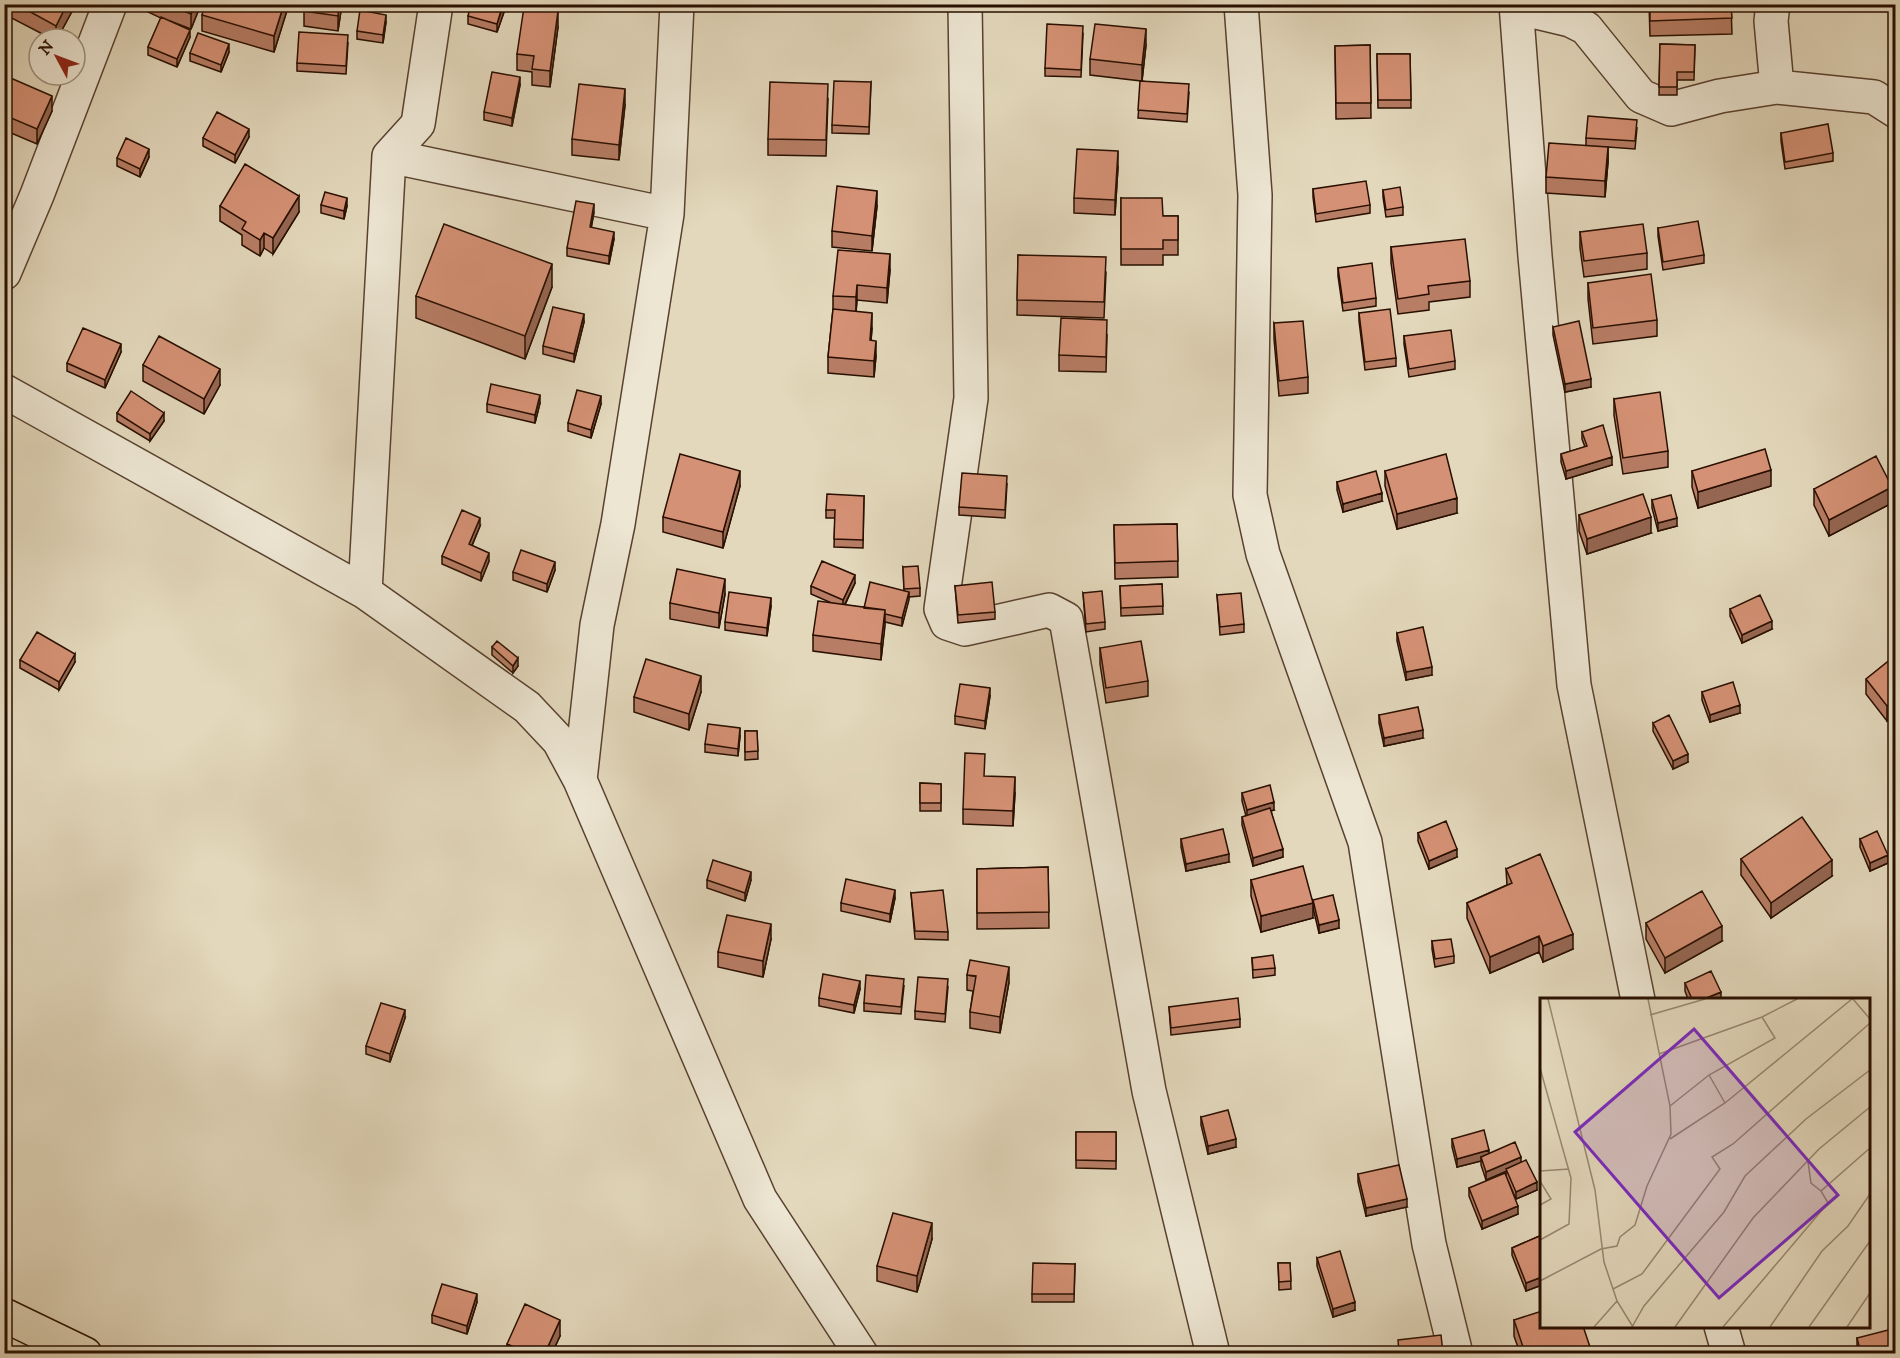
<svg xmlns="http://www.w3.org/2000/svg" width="1900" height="1358" font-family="'IM FELL DW Pica',serif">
	<rect width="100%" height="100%" fill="#e3d8bc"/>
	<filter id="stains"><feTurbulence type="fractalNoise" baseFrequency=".00333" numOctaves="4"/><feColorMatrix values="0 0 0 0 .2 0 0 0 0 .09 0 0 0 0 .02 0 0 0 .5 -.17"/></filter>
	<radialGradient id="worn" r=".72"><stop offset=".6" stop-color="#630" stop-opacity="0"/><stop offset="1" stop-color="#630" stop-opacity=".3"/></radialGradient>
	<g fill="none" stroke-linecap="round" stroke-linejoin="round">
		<!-- street casing -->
		<g stroke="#58412f" stroke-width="36">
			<path id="street" d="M965 4 971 398 941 609 947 623 965 629 1049 610 1066 619 1149 1091 1213 1354
				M1241 4 1255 195 1250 495 1263 554 1365 842 1429 1244 1456 1354
				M1516 4 1535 256 1574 685 1638 1000
				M1773 4 1771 21 1777 87 1874 97 1896 111
				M1516 7 1570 20 1586 28 1641 96 1671 109 1720 96 1777 87
				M389 156 667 214
				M4 273 37 195 110 4
				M4 391 365 592 527 707 559 741 580 780 760 1199 861 1354
				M365 592 389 156 418 124 436 4
				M580 780 597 625 618 524 667 214 677 4
				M1721 1326 1729 1354"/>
		</g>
		<!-- primary casing -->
		<g stroke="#290f00" stroke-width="36">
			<path id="primary" d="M4 1315 85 1354"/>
		</g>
		<!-- street -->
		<use href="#street" stroke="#ede6d3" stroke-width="33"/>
		<!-- primary -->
		<use href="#primary" stroke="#e3d8bc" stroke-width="33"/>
	</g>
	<!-- wall -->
	<path fill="#b77d65" stroke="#290f00" stroke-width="1.5" d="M4 4H76L57 39H52L4 14Z
		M146 4H201L191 29 170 21 190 37 177 67 148 55V47L161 18 146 11Z
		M289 4 274 52 202 31V15Z
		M342 4 338 31 304 26V11Z
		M1649 4H1731L1732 34 1650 36Z
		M504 12 497 32 468 24V16Z
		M386 22 383 43 357 39V31Z
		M558 27 550 87 532 85V72L517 70V54Z
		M1083 34 1081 77 1045 76V68Z
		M348 43 346 74 297 71V63Z
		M1660 44 1695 45 1694 80H1677V95H1659Z
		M1146 45 1142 81 1189 92 1187 122 1138 118 1141 81 1090 75V59Z
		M1370 45 1371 118 1336 119 1335 46Z
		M229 52 221 72 190 61V53Z
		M1377 54H1410L1411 108H1378Z
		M4 80 52 111 37 144 4 130Z
		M871 82 869 134 832 133V125Z
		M520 85 512 126 484 120V112Z
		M828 99 826 156 768 155V139Z
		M625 105 619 160 572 155V139Z
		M1637 128 1635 149 1608 147V162L1605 197 1546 193V177L1586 145V138Z
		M1781 133 1833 153V161L1785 169 1781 141Z
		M249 137 235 163 203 146V138Z
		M149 157 140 177 117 166V158Z
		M1118 167 1115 215 1074 213V198Z
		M1313 189 1370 205V213L1316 222 1313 197Z
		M1383 190 1403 207V215L1386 217 1383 197Z
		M1121 198 1163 216H1178V255H1163V265H1121Z
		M321 205 347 206 344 219 321 213Z
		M220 206 299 212 273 254 264 248 260 256 242 245V235L220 221Z
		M877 206 872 251 832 247V231Z
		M594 212 591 228 614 239 609 264 567 256V248Z
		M1658 228 1704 255V263L1663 270 1658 236Z
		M1580 232 1647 253V269L1584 277 1580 248Z
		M1391 247 1470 281V297L1429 302V310L1398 314 1391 263Z
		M1018 255 1106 272 1104 318 1017 315Z
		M1338 268 1376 298V306L1343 311 1338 276Z
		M890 270 887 303 857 300 856 311 872 328 871 340 876 356 874 377 828 373V357L833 309V296Z
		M1588 283 1657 320V336L1593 344 1588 299Z
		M552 287 525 359 416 318V296Z
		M1359 313 1396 358V366L1365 370 1359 321Z
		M584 322 574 362 543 354V346Z
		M1274 323 1308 377V393L1279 396 1274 339Z
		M1553 327 1591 387 1565 392 1553 335Z
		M1107 335 1106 372 1059 371V355Z
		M1404 336 1455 361V369L1409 377 1404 344Z
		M121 352 105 388 67 371V363Z
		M143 365 220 385 204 414 143 381Z
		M1614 399 1668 451V467L1623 474 1614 415Z
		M540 403 535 423 487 412V404Z
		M601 404 591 438 568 431V423Z
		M117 413 164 421 150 441 117 421Z
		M1582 432 1612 465 1566 479 1561 462V454L1585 447 1582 439Z
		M1385 471 1457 513 1397 529 1385 486Z
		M1692 471 1771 486 1698 508 1692 487Z
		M1337 482 1382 501 1343 512 1337 490Z
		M1007 484 1005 518 959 515V507Z
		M740 486 723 548 663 532V517Z
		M1814 489 1892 503 1829 536 1814 505Z
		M864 496 863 548 834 547 835 518H826V510Z
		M1652 500 1677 526 1658 531 1652 508Z
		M1579 515 1651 533 1587 554 1579 531Z
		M1177 524 1178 577 1115 579 1114 525Z
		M480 526 472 546 489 561 481 581 442 564V556Z
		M903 567 920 588V596L909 597 902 626 885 622 881 660 813 651V635L834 604 811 594V586L855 583 845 605 864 608 904 591Z
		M555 570 547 592 513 580V572Z
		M1162 584 1163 614 1121 616 1120 586Z
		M955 586 995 612V619L958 623Z
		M1083 593 1105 622V629L1086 632Z
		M725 594 719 628 670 619V603Z
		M1217 595 1244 624V632L1220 635Z
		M771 606 767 636 725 630V622Z
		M1730 609 1772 629 1742 643 1730 616Z
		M1397 633 1432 675 1406 680 1397 641Z
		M492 647 518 666 513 673 492 655Z
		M1100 648 1148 681V696L1106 703 1100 664Z
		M1896 655V715L1887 721 1866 694V679Z
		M20 660 75 662 59 690 20 668Z
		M701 692 689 730 634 712V697Z
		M1702 692 1740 713 1710 722 1702 700Z
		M990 696 985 729 955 724V716Z
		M1379 715 1423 738 1384 746 1379 723Z
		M1653 723 1688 762 1673 769 1653 731Z
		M745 731H757L758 759 745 760Z
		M740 736 738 756 705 752V744Z
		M920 783 941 784V811H920Z
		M1015 793 1013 826 963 824V809Z
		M1242 793 1274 810 1271 811 1283 857 1253 866 1242 825V817L1246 816 1242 801Z
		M1418 833 1457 857 1429 869 1418 841Z
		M1181 839 1229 862 1186 871 1181 847Z
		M1860 839 1888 863 1870 871 1860 847Z
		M1741 859 1832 876 1771 918 1741 875Z
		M1048 867 1049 928 977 929V869Z
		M1506 869 1573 949 1543 962 1539 952 1490 973 1467 918V903L1507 885Z
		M707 880H751L745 901 707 888Z
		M1251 880 1313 918 1261 932 1251 896Z
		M911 893 948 932V940L915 939Z
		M895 898 890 922 841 911V903Z
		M1313 900 1339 928 1319 933 1313 908Z
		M1646 923 1722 941 1665 973 1646 939Z
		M771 939 763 977 718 967V952Z
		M1432 941 1454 956V963L1435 967 1432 949Z
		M1252 958 1275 968V975L1253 978Z
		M967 975 1009 982 1000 1033 970 1028V1012L973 991 967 990Z
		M1685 983 1721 999H1688L1685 991Z
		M904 986 901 1014 864 1011V1003Z
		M948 987 945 1022 915 1019V1011Z
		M860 989 854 1013 819 1006V998Z
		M1169 1007 1240 1019V1027L1171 1035Z
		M405 1018 390 1062 366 1054V1046Z
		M1201 1117 1236 1147 1208 1154 1201 1125Z
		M1076 1132H1116V1169L1076 1168Z
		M1452 1139 1489 1154 1521 1162 1537 1190 1516 1199 1508 1181 1518 1214 1482 1229 1469 1196V1188L1506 1177V1171L1486 1180 1481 1165V1161L1457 1167 1452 1147Z
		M1358 1174 1407 1207 1366 1216 1358 1182Z
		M1542 1235V1285L1526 1291 1512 1255V1248Z
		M932 1239 917 1292 877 1281V1266Z
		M1317 1258 1355 1310 1333 1317 1317 1266Z
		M1278 1263H1290L1291 1289 1279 1290Z
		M1075 1264 1074 1302H1032V1294Z
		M477 1302 467 1334 432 1323V1315Z
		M1514 1320 1592 1353H1520L1514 1336Z
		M560 1336 552 1353H507V1344Z
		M1857 1338 1896 1353H1857Z"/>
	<!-- shaded-wall -->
	<path fill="#956652" stroke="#290f00" stroke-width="1.5" d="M67 4H76L57 39H56V26Z
		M195 4H201L191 29V14Z
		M284 4H289L274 52V36Z
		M339 4H342L338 31V16Z
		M504 4V12L497 32V24Z
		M558 11V27L550 87V71Z
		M386 15V22L383 43V35Z
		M1146 29V45L1142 81V65Z
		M190 30V37L177 67V59Z
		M229 44V52L221 72V65Z
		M520 77V85L512 126V118Z
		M625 89V105L619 160V145Z
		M52 96V111L37 144V129Z
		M249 129V137L235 163V155Z
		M1608 147V162L1605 197V181Z
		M149 149V157L140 177V169Z
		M1118 151V167L1115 215V200Z
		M877 191V206L872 251V236Z
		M299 196V212L273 254V238Z
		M347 198V206L344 219V211Z
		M594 204V212L590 235V227Z
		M614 232V239L609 264V256Z
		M264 233V248L260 256V240Z
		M890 254V270L887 303V288Z
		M552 264V287L525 359V336Z
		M857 285V300L856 313V297Z
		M872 313V328L870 355V340Z
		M584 314V322L574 362V354Z
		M876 341V356L874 377V361Z
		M121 344V352L105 388V380Z
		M220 369V385L204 414V399Z
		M1591 379V387L1565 392V384Z
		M540 395V403L535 423V415Z
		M601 396V404L591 438V430Z
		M164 413V421L150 441V434Z
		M1612 457V465L1566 479V471Z
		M1771 470V486L1698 508V492Z
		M740 471V486L723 548V532Z
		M1892 487V503L1829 536V520Z
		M1382 493V501L1343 512V504Z
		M1457 498V513L1397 529V514Z
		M1651 517V533L1587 554V539Z
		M480 518V526L469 552V544Z
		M1677 518V526L1658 531V523Z
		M489 553V561L481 581V573Z
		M555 562V570L547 592V584Z
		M855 575V583L843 608V600Z
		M725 579V594L719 628V613Z
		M909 592V600L902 626V618Z
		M771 598V606L767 636V628Z
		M885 610V626L881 660V644Z
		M1772 621V629L1742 643V635Z
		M75 654V662L59 690V682Z
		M518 658V666L513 673V666Z
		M1432 667V675L1406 680V672Z
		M701 676V692L689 730V714Z
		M990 688V696L985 729V721Z
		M1896 699V715L1887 721V706Z
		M1740 705V713L1710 722V715Z
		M740 728V736L738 756V749Z
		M1423 730V738L1384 746V738Z
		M1688 754V762L1673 769V761Z
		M1015 777V793L1013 826V811Z
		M1274 802V810L1247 818V810Z
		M1283 849V857L1253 866V858Z
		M1457 849V857L1429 869V861Z
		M1229 854V862L1186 871V864Z
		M1888 855V863L1870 871V863Z
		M1832 860V876L1771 918V903Z
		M751 872V880L745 901V893Z
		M895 890V898L890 922V914Z
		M1313 903V918L1261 932V916Z
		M1339 920V928L1319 933V925Z
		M771 924V939L763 977V961Z
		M1722 926V941L1665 973V958Z
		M1573 934V949L1543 962V946Z
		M1539 936V952L1490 973V957Z
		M1009 967V982L1000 1033V1017Z
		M860 981V989L854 1013V1005Z
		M1721 992V999H1704Z
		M405 1010V1018L390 1062V1054Z
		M1236 1139V1147L1208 1154V1146Z
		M1489 1150V1158L1481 1157V1161L1457 1167V1159Z
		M1521 1157V1165L1486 1180V1172Z
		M1537 1182V1190L1516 1199V1192Z
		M1407 1199V1207L1366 1216V1208Z
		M1518 1206V1214L1482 1229V1221Z
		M932 1223V1239L917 1292V1276Z
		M1542 1277V1285L1526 1291V1283Z
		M477 1294V1302L467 1334V1326Z
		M1355 1302V1310L1333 1317V1309Z
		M560 1320V1336L552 1353H545Z"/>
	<!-- building -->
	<path fill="#d59175" stroke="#290f00" stroke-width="1.5" d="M16 4H67L56 26Z
		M167 4H195L191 14Z
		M205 4H284L274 36 202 15Z
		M305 4H339L338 16 304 11Z
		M471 4H503L497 24 468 16Z
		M1650 4H1731L1732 18 1650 21Z
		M524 7 558 11 550 71 532 69 534 56 517 54Z
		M360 10 386 15 383 35 357 31Z
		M161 17 190 30 177 59 148 47Z
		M1047 24 1083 26 1081 70 1045 68Z
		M1095 24 1146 29 1142 65 1090 59Z
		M299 32 348 35 346 66 297 63Z
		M198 33 229 44 221 65 190 53Z
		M1660 44 1695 45 1694 72H1677V87H1659Z
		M1370 45 1371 103H1336L1335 46Z
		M1377 54H1410L1411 100H1378Z
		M492 72 520 77 512 118 484 112Z
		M6 76 52 96 37 129 4 115V80Z
		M834 81 871 82 869 127 832 125Z
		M1140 81 1189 84 1187 114 1138 110Z
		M770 82 828 84 826 140 768 139Z
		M579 84 625 89 619 145 572 139Z
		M217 112 249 129 235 155 203 138Z
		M1588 116 1637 120 1635 141 1586 138Z
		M1828 124 1833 153 1785 162 1781 133Z
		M126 138 149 149 140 169 117 158Z
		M1549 143 1608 147 1605 181 1546 177Z
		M1077 149 1118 151 1115 200 1074 198Z
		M245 164 299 196 273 238 264 233 260 240 242 229 246 222 220 206Z
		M1366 181 1370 205 1316 214 1313 189Z
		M837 186 877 191 872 236 832 231Z
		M1400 187 1403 207 1386 210 1383 190Z
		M325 192 347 198 344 211 321 205Z
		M1121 198H1162L1163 216H1178V240H1163V249H1121Z
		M576 201 594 204 590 227 614 232 609 256 567 248Z
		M1698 221 1704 255 1663 262 1658 228Z
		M444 224 552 264 525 336 416 296Z
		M1643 224 1647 253 1584 261 1580 232Z
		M1465 239 1470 281 1428 286 1429 294 1398 299 1391 247Z
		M838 250 890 254 887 288 857 285 856 297 833 296Z
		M1018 255 1106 257 1104 302 1017 300Z
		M1372 263 1376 298 1343 303 1338 268Z
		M1651 274 1657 320 1593 328 1588 283Z
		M553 307 584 314 574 354 543 346Z
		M833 309 872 313 870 340 876 341 874 361 828 357Z
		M1390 309 1396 358 1365 362 1359 313Z
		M1061 318 1107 320 1106 357 1059 355Z
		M1303 321 1308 377 1279 381 1274 323Z
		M1579 321 1591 379 1565 384 1553 327Z
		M83 328 121 344 105 380 67 363Z
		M1451 330 1455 361 1409 369 1404 336Z
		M159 336 220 369 204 399 143 365Z
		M491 384 540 395 535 415 487 404Z
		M577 390 601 396 591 430 568 423Z
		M131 391 164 413 150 434 117 413Z
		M1660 392 1668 451 1623 458 1614 399Z
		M1603 425 1612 457 1566 471 1561 454 1587 446 1582 432Z
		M1765 449 1771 470 1698 492 1692 471Z
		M680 454 740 471 723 532 663 517Z
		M1446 454 1457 498 1397 514 1385 471Z
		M1876 456 1892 487 1829 520 1814 489Z
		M1376 471 1382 493 1343 504 1337 482Z
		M962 473 1007 476 1005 510 959 507Z
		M827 494 864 496 863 540 834 539 835 510H826Z
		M1643 494 1651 517 1587 539 1579 515Z
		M1671 495 1677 518 1658 523 1652 500Z
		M462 510 480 518 469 544 489 553 481 573 442 556Z
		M1177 524 1178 561 1115 563 1114 525Z
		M521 550 555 562 547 584 513 572Z
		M822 561 855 575 843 600 811 586Z
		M918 566 920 588 904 589 903 567Z
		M677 569 725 579 719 613 670 603Z
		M870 582 909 592 902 618 885 614V610L864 608Z
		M992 582 995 612 958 615 955 586Z
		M1162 584 1163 606 1121 608 1120 586Z
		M1102 591 1105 622 1086 624 1083 593Z
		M729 592 771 598 767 628 725 622Z
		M1241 593 1244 624 1220 627 1217 595Z
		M1760 595 1772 621 1742 635 1730 609Z
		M818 601 885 610 881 644 813 635Z
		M1423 627 1432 667 1406 672 1397 633Z
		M37 632 75 654 59 682 20 660Z
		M497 641 518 658 513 666 492 647Z
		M1141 641 1148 681 1106 688 1100 648Z
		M1896 655V699L1887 706 1866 679Z
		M646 659 701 676 689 714 634 697Z
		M1733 682 1740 705 1710 715 1702 692Z
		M960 684 990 688 985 721 955 716Z
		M1418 707 1423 730 1384 738 1379 715Z
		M1669 715 1688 754 1673 761 1653 723Z
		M708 724 740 728 738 749 705 744Z
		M745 731H757L758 751 745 752Z
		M965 753 985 754 984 776 1015 777 1013 811 963 809Z
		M920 783 941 784V803H920Z
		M1270 785 1274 802 1247 810 1242 793Z
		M1270 808 1283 849 1253 858 1242 817Z
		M1802 817 1832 860 1771 903 1741 859Z
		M1446 821 1457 849 1429 861 1418 833Z
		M1223 829 1229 854 1186 864 1181 839Z
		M1877 831 1888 855 1870 863 1860 839Z
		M1540 854 1573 934 1543 946 1539 936 1490 957 1467 903 1512 883 1506 869Z
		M713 860 751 872 745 893 707 880Z
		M1303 866 1313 903 1261 916 1251 880Z
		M1048 867 1049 912 977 913V869Z
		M846 879 895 890 890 914 841 903Z
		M943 890 948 932 915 931 911 893Z
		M1702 891 1722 926 1665 958 1646 923Z
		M1333 895 1339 920 1319 925 1313 900Z
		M727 915 771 924 763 961 718 952Z
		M1451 939 1454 956 1435 959 1432 941Z
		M1273 955 1275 968 1253 970 1252 958Z
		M970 960 1009 967 1000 1017 970 1012 976 976 967 975Z
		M1711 971 1721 992 1704 999H1692L1685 983Z
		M823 974 860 981 854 1005 819 998Z
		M866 975 904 979 901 1007 864 1003Z
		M918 977 948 979 945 1014 915 1011Z
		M1238 998 1240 1019 1171 1028 1169 1007Z
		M381 1003 405 1010 390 1054 366 1046Z
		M1228 1110 1236 1139 1208 1146 1201 1117Z
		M1484 1130 1489 1150 1457 1159 1452 1139Z
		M1076 1132H1116V1161L1076 1160Z
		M1515 1142 1521 1157 1486 1172 1481 1157Z
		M1526 1160 1537 1182 1516 1192 1506 1169Z
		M1399 1165 1407 1199 1366 1208 1358 1174Z
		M1505 1173 1518 1206 1482 1221 1469 1188Z
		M893 1213 932 1223 917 1276 877 1266Z
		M1542 1235V1277L1526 1283 1512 1248Z
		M1340 1251 1355 1302 1333 1309 1317 1258Z
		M1033 1263 1075 1264 1074 1294H1032Z
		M1278 1263H1290L1291 1281 1279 1282Z
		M442 1284 477 1294 467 1326 432 1315Z
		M525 1304 560 1320 545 1353H528L507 1344Z
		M1542 1311V1326H1583L1592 1353H1525L1514 1320Z
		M1896 1328V1353H1861L1857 1338Z
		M1441 1335 1443 1353H1399L1398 1340Z"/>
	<!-- overview -->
	<g transform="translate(1540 998)">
		<rect width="330" height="330" fill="#e3d8bc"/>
		<path fill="none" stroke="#998871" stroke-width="1.5" d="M8 1 55 192 64 264 77 303 93 329M313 1 330 21M110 17 165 1M119 56 222 19 257 1M0 70 31 180 29 226 0 242M169 77 185 105M130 108 169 77 235 40 222 19M130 141 185 105 312 1M268 164 271 185 281 193M0 173 29 171M0 183 11 201 0 207M0 283 61 251 77 248 80 239 95 227 107 188 131 136 130 108 108 1M73 291 102 276 180 171 172 159 193 146 330 25M54 329 77 303M92 329 104 308 184 214 205 178 266 121 330 72M135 329 213 220 279 151 330 109M183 329 288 205 281 193 330 150M230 329 282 253 308 228 330 196M269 329 330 243M307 329 330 295"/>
		<path fill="#7b2cbf" fill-opacity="0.15" stroke="#7b2cbf" stroke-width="3" d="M154 31 298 197 179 300 35 134Z"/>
		<rect width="330" height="330" fill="none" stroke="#290f00" stroke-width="3"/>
	</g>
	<!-- margin -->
	<rect width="1900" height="1358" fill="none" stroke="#e3d8bc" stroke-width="24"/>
	<rect x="6" y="6" width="1888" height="1346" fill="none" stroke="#290f00" stroke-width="3"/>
	<rect x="12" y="12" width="1876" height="1334" fill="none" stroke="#290f00" stroke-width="1.5"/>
	<!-- north arrow -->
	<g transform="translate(57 57) rotate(311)"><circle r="28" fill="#ede6d3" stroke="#9f907f" stroke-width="1.5"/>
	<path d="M0-4.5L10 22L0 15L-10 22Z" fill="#8f2418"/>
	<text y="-9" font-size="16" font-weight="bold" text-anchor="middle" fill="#290f00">N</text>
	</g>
	<rect width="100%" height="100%" filter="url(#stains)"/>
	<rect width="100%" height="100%" fill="url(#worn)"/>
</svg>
